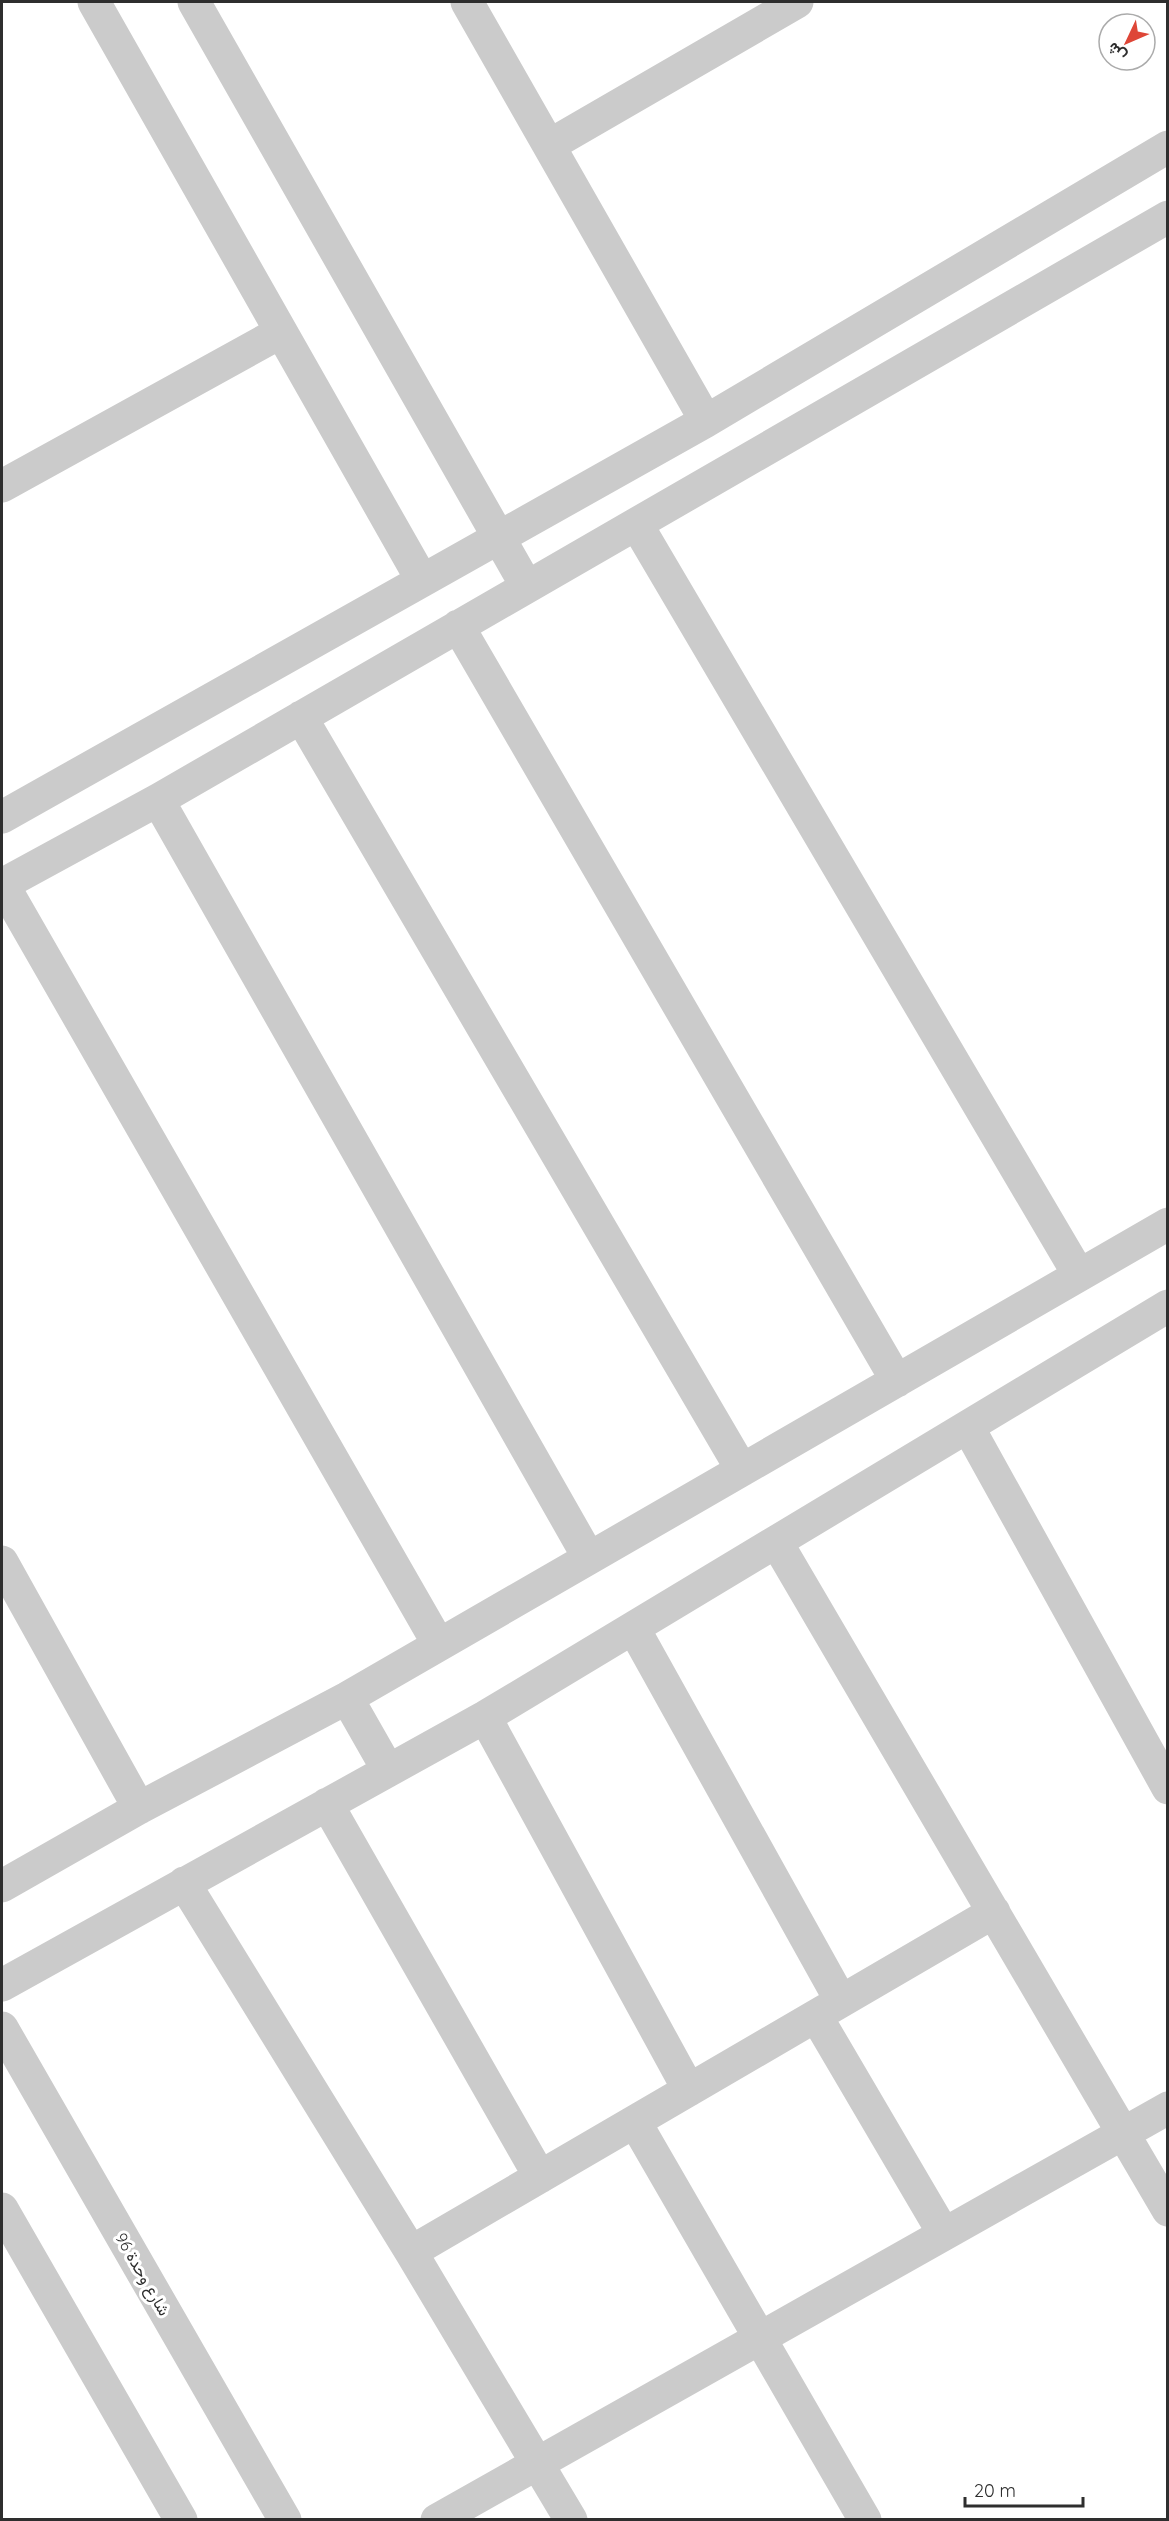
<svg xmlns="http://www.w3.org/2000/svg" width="1169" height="2521" font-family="Quicksand,Vazirmatn,sans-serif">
	<rect width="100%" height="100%" fill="#fff"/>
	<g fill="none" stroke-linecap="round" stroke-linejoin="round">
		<!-- street -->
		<path stroke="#cbcbcb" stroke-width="33" d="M94 2 422 580
			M194 2 527 587
			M467 2 706 421
			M550 145 797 2
			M2 486 281 332
			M637 525 1079 1275
			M458 626 897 1381
			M301 717 742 1470
			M158 800 589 1558
			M2 817 706 421 1168 147
			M2 883 439 1645
			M2 885 158 800 1168 217
			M968 1427 1168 1788
			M777 1543 1168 2210
			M2 1562 139 1808
			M634 1629 841 2001
			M347 1698 388 1770
			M485 1717 689 2090
			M327 1804 540 2177
			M184 1883 411 2252 571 2520
			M2 1886 139 1808 347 1698 1168 1224
			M2 1985 485 1717 1168 1306
			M816 2016 944 2234
			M2 2028 285 2520
			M635 2122 865 2520
			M2 2209 181 2520
			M411 2252 994 1912
			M437 2520 1168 2108"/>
	</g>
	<g text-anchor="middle" stroke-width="6" stroke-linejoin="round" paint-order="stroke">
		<!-- street labels -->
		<g font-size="16" fill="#2e2e2e" stroke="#fff">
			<text transform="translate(143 2274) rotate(60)" y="6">شارع وحدة 96</text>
		</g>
	</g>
	<!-- border -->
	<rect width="1169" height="2521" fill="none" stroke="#2e2e2e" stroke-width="6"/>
	<!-- north arrow -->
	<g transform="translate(1127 42) rotate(226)"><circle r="28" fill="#ffffff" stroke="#ababab" stroke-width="1.5"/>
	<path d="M0-4.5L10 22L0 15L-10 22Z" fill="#de4637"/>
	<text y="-9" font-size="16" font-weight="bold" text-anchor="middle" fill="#2e2e2e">ش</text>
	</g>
	<!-- scale -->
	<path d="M965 2497v9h118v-9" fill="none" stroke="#2e2e2e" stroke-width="3"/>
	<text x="974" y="2497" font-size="18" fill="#2e2e2e" stroke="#ffffff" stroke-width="4.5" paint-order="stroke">20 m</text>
</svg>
